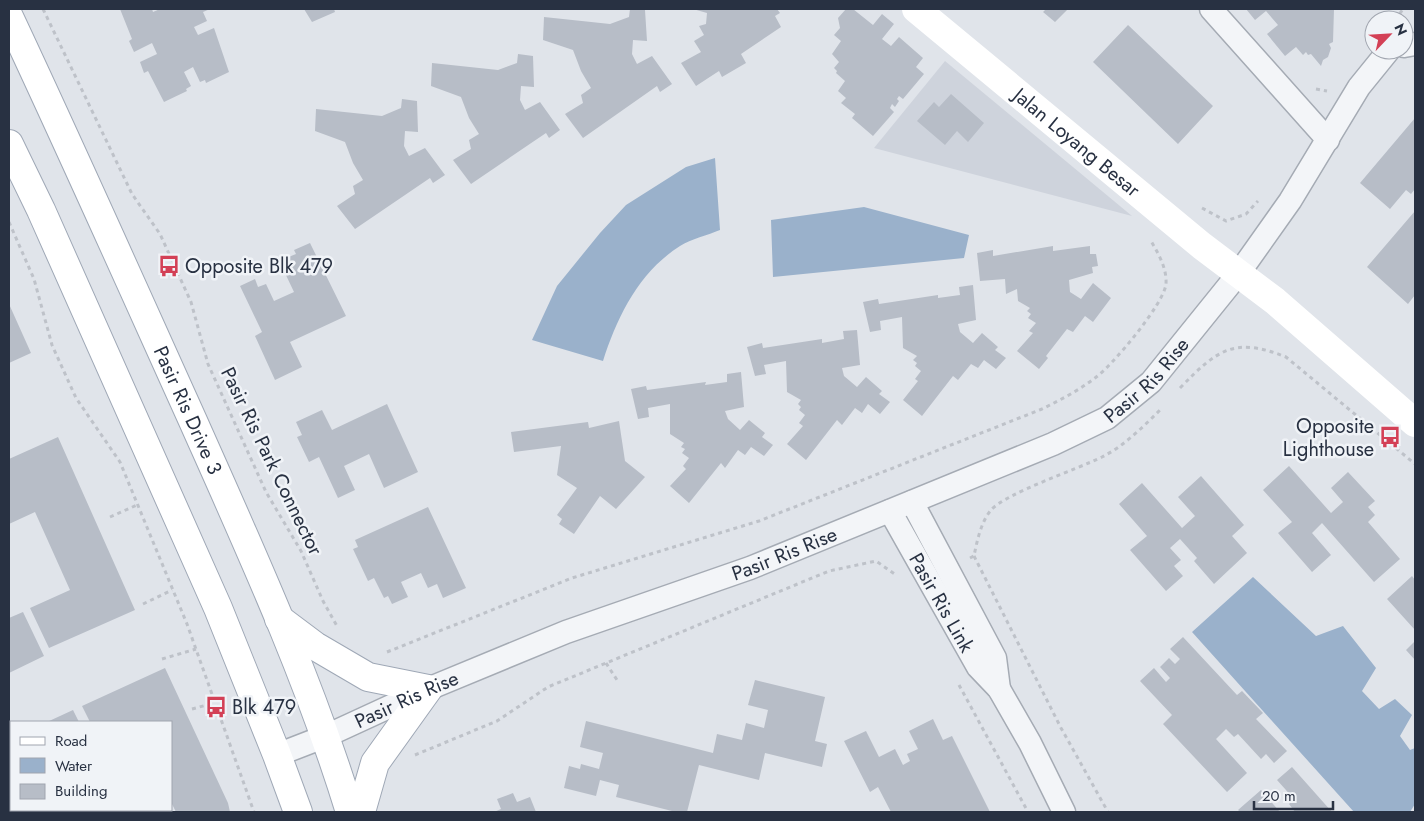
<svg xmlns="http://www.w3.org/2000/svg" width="1424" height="821" font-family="Jost,sans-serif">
	<rect width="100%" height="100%" fill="#e0e4ea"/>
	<!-- built -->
	<path fill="#ced3dc" d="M945 61 1132 216 874 148Z"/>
	<!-- water -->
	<path fill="#9ab1cb" d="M715 158 720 230C708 235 691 239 680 246 639 272 617 317 603 361L532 340 557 286 600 233 626 205 686 167Z
		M864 207 969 235 964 258 773 277 771 220Z
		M1253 577 1316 636 1343 626 1376 668 1362 691 1379 709 1395 699 1412 715 1400 736 1410 750 1415 748V804L1410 812H1354L1192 632Z"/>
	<!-- building -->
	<path fill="#b7bdc7" d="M120 9H152L153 12 160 9H210L203 12 207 21 194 27 198 35 214 28 229 72 206 83 205 80 200 82 193 67 184 72 191 86 186 89 187 91 164 102 148 71 144 73 140 62 157 54 152 43 134 52 129 41 132 39Z
		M304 9H334L335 12 312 22Z
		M630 9 645 10 647 41 633 40 632 54 637 64 652 56 672 84 660 92 657 86 583 138 565 114 583 103 581 95 591 88 581 71 573 50 543 40 544 17 610 24 629 17Z
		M693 9H777L780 13 775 16 781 27 741 54 746 63 722 77 719 71 696 86 681 63 701 52 694 41 704 35 699 26 706 24 707 13Z
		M846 9H853L873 25 882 14 894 24 882 39 891 46 899 37 923 58 916 67 924 74 903 99 899 96 897 99 899 101 895 107 892 104 890 108 894 112 873 136 852 118 855 114 841 103 846 98 838 91 845 81 836 73 837 71 834 68 839 62 832 54 841 41 834 35 840 28 838 18Z
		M1046 9H1068L1055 22 1043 12Z
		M1246 9H1334L1333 42 1329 44 1331 48 1328 57 1323 60 1321 66 1311 54 1308 55 1306 52 1303 55 1296 47 1285 56 1267 34 1278 25 1266 11 1255 20Z
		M1128 25 1213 106 1178 144 1093 62Z
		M518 54 533 56 534 87 521 86 520 100 525 110 540 102 560 130 549 138 546 133 471 184 453 160 471 149 469 140 479 134 469 118 461 97 431 86 432 63 498 70 517 63Z
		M951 94 984 123 968 142 957 131 945 145 917 121 934 102 939 107Z
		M402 99 417 101 418 132 405 131 404 146 409 156 425 148 445 175 433 183 430 178 355 229 337 206 355 194 353 186 363 180 353 163 345 142 315 131 316 109 382 116 401 108Z
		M1415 118V189L1411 194 1406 190 1390 209 1360 183Z
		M1415 211V295L1408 304 1367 267Z
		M310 243 346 316 290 342 302 367 275 380 255 336 262 332 240 286 255 279 258 287 266 284 274 301 294 292 284 271 290 268 286 258 296 254 294 250Z
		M1053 246V251L1090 246V254H1096L1098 266 1092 267 1093 273 1069 280 1070 292 1081 299 1093 283 1111 298 1093 322 1085 316 1073 332 1067 329 1046 356 1048 358 1039 369 1017 351 1033 333 1029 331 1036 323 1028 318 1031 314 1027 311 1030 308 1018 301 1017 289 1006 294 1005 279 980 281 977 253 993 250V256Z
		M973 285 976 320 958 324 960 332 973 343 982 333 998 347 995 350 1006 358 996 369 984 360 978 368 971 364 958 380 953 376 922 416 903 400 918 381 915 379 921 371 915 366 917 363 913 360 917 356 903 348 902 317 880 321 881 330 870 332 863 302 878 299 879 304 938 295V298L960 295 959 287Z
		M9 304 31 353 9 363Z
		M857 330 860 365 842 368 844 376 857 387 866 377 882 391 879 394 890 402 880 414 868 404 862 413 855 408 842 425 837 420 806 460 787 444 803 426 799 423 805 415 799 410 801 407 798 404 801 400 787 392 786 361 764 365 766 374 755 376 747 347 762 343 763 348 822 339V343L844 339 843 331Z
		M741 372 744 407 725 411 728 419 740 430 749 420 765 433 762 437 773 445 764 456 751 447 745 455 738 450 725 468 721 463 689 503 670 486 686 469 683 466 689 458 682 453 685 449 681 447 684 443 670 434V404L648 408 649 417 638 419 631 389 646 386 647 390 706 382 705 385 727 382V374Z
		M387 404 418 472 384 488 369 454 344 466 355 490 338 498 319 457 309 462 297 437 302 435 296 422 322 410 332 430Z
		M619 421 625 461 645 477 616 509 600 496 574 534 559 524 562 519 557 515 577 488 557 475 561 446 514 452 511 432 588 422 589 428Z
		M58 437 135 610 49 648 30 608 70 590 35 512 9 524V459Z
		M1289 466 1331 513 1343 502 1331 488 1348 472 1375 501 1368 507 1375 515 1368 522 1400 559 1374 582 1322 523 1312 533 1331 555 1312 572 1278 533 1292 522 1263 490Z
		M1201 476 1244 525 1232 536 1247 553 1214 584 1194 561 1197 558 1180 539 1170 548 1181 560 1174 566 1183 576 1166 591 1130 550 1147 536 1119 504 1142 483 1182 528 1195 516 1178 497Z
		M428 507 466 588 443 598 437 584 428 588 421 573 401 582 408 597 392 604 388 596 384 598 374 578 368 581 353 549 358 547 355 540Z
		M1412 576 1415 580V630L1387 599Z
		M23 612 44 656 9 673V618Z
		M1183 637 1237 695 1242 691 1263 713 1256 719 1287 751 1274 763 1266 754 1261 759 1238 734 1234 737 1226 729 1216 739 1247 773 1227 792 1163 724 1172 715 1140 681 1154 668 1166 682 1170 678 1160 667 1169 658 1175 664 1180 659 1170 649Z
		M1415 641V660L1406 650Z
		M165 668 228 803 230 812H176L171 802V722H90L82 706Z
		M755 680 825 697 815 741 827 744 822 767 765 753 759 780 699 765 687 812H676L616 797 619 785 600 780 596 796 564 788 569 766 580 769 581 764 599 769 603 753 580 747 586 721 713 753 717 734 742 740 746 723 764 728 768 710 748 705Z
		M73 710 79 722H47Z
		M933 719 943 740 952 736 990 812H891L878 787 870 792 844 741 866 731 879 757 895 749 903 765 910 761 907 754 918 749 909 731Z
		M11 739V805L9 806V740Z
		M1292 767 1332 812H1295L1289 804 1294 799 1277 780Z
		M1261 790 1280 812H1240L1238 810Z
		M513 793 517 802 530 797 536 812H494L501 809 497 799Z"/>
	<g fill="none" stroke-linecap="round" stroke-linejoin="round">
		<!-- street casing -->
		<g stroke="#a5abb4" stroke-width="25">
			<g id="street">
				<path d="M1211 9 1328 140"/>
				<path d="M1404 46 1415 44"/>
				<path d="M912 502 995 658 999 689"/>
				<path id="s1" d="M890 511 978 667 999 689 1030 743 1064 812"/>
				<path id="s2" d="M277 755 326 736 428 689 566 632 750 568 1053 444 1107 418 1151 382 1239 273 1290 201 1359 87 1389 50"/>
			</g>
		</g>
		<!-- primary casing -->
		<g stroke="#9fa8b6" stroke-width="30">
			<g id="primary">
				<path id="s4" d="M9 17C72 151 132 286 193 421 250 549 309 678 350 812"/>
				<path d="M9 144 41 210 218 608 277 755 298 812"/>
				<path d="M279 619 315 646 368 677 428 689 375 763 361 812"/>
			</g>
		</g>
		<!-- path -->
		<path stroke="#bec2c9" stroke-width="3" stroke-dasharray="4 4" stroke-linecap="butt" d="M43 9 132 194 160 234 191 302 208 364 266 492 301 551 323 601 337 626
			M1395 20 1403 9
			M1316 89 1327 91
			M1202 208 1226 221 1246 214 1258 201
			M9 222 34 279 52 345 76 398 120 462 187 624 254 812
			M1180 388C1217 350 1234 336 1286 357L1415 464
			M110 517 137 505
			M974 556 1061 728 1108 812
			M970 558 974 556C977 541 981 522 991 510 1006 493 1078 469 1102 457 1124 446 1143 427 1161 409
			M143 604 172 590
			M387 652 572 578 759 521 1042 409C1060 400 1078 391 1095 378 1112 366 1164 304 1166 284 1167 268 1158 253 1151 241
			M162 659 196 649
			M606 663 617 680
			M959 685 1028 812
			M192 709 214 703
			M415 755 497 721 548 687 829 571 876 561 896 575"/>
		<!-- street -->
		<use href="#street" stroke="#f3f5f8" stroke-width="22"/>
		<!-- secondary -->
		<path stroke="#fff" stroke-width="28" id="s3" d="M916 9 1202 246 1275 301 1415 423"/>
		<!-- primary -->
		<use href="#primary" stroke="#fff" stroke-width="28"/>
	</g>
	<!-- icons -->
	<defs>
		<g id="bus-bare" transform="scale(1.725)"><path d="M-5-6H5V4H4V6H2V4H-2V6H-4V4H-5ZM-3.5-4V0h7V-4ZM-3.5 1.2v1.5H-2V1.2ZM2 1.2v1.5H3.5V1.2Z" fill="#d34056" stroke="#f0f3f7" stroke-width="2.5" paint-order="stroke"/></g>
	</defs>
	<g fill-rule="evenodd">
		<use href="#bus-bare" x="169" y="266"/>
		<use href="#bus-bare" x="1390" y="437"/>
		<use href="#bus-bare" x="216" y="707"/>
	</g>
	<g text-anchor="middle" stroke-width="5" stroke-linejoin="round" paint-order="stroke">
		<!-- street labels -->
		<g font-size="20" fill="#283142" stroke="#f0f3f7">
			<text dy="7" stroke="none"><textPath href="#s3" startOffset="209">Jalan Loyang Besar</textPath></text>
			<text dy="7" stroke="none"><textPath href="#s2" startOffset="951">Pasir Ris Rise</textPath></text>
			<text dy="7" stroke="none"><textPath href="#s4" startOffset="432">Pasir Ris Drive 3</textPath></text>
			<text transform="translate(272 461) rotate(64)" y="7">Pasir Ris Park Connector</text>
			<text dy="7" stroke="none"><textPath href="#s2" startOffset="546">Pasir Ris Rise</textPath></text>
			<text dy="7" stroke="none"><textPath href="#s1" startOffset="105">Pasir Ris Link</textPath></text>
			<text dy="7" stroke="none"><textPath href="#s2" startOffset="141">Pasir Ris Rise</textPath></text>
		</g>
		<!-- poi labels -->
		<g font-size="20" fill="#283142" stroke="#f0f3f7" text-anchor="start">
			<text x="185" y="273">Opposite Blk 479</text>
			<text x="1374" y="433" text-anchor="end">Opposite<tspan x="1374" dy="23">Lighthouse</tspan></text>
			<text x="232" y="714">Blk 479</text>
		</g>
	</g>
	<!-- border -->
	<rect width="1424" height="821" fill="none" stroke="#283142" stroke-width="20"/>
	<!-- legend -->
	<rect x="10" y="721" width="162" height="90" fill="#f0f3f7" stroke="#a0a5af"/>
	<rect x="20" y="737" width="25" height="8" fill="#ffffff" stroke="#a0a5af"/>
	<text x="55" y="746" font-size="15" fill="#283142">Road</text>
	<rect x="20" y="758" width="25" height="15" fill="#9ab1cb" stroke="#a0a5af"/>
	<text x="55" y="771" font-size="15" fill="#283142">Water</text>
	<rect x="20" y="784" width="25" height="15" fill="#b7bdc7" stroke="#a0a5af"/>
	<text x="55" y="796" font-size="15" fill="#283142">Building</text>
	<!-- north arrow -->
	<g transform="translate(1389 35) rotate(65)"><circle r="24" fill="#f0f3f7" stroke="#a0a5af"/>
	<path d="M0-4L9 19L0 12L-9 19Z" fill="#d34056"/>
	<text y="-8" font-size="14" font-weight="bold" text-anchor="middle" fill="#283142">N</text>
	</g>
	<!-- scale -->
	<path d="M1254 801v8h79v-8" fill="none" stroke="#283142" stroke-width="2.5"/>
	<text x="1262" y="801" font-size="15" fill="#283142" stroke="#f0f3f7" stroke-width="4" paint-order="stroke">20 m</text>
</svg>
